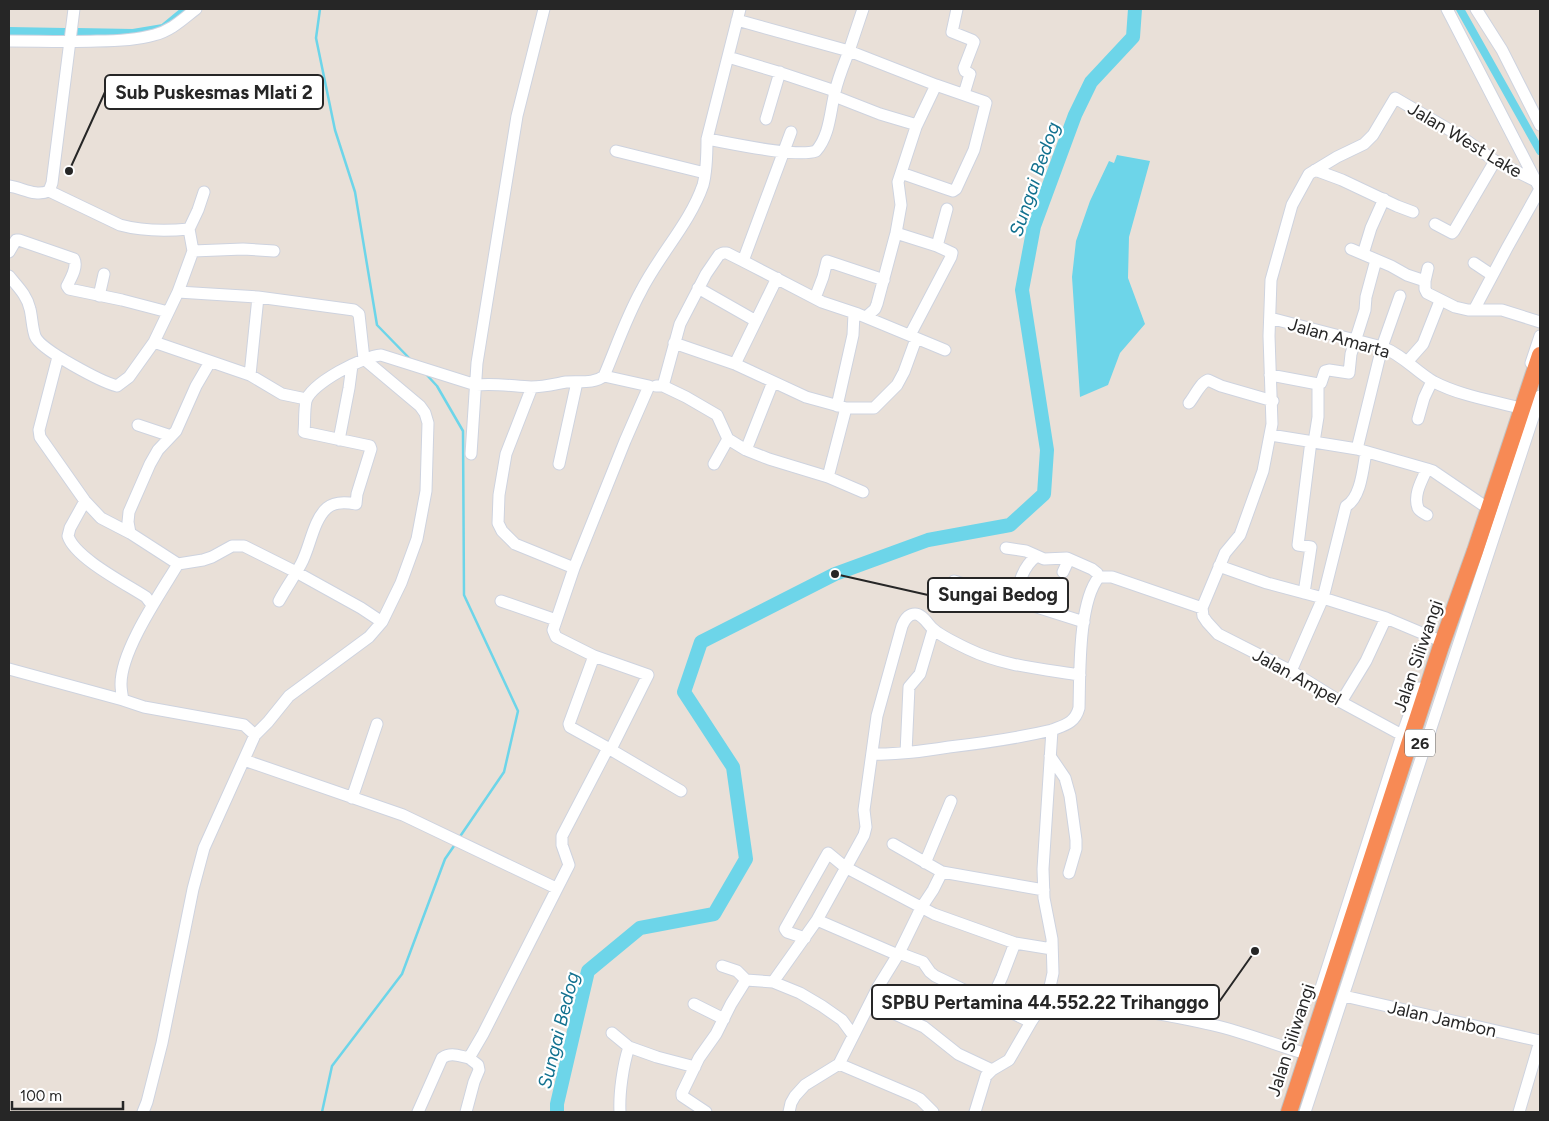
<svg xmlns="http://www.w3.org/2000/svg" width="1549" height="1121" font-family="Figtree,sans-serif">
	<rect width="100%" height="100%" fill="#e9e0d8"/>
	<!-- water -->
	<path fill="#6dd5e9" d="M1117 155 1150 161 1129 237 1128 278 1145 324 1120 353 1108 385 1080 397 1072 277 1076 241 1090 201 1109 161 1114 163Z"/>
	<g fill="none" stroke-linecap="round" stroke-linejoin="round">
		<!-- stream -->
		<path stroke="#6dd5e9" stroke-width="2.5" d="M320 9 316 38 335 130 355 192 377 325 412 361
			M425 373 437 386 463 431 464 595 518 711 504 772 459 838
			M322 1112 332 1066 402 974 445 859 456 843"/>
		<!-- canal -->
		<path stroke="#6dd5e9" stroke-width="8" d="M1460 9 1540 151
			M9 31 65 32
			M77 32 133 33 163 28 186 9"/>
		<!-- river -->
		<path stroke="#6dd5e9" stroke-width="14" d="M557 1112V1104L588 971 640 928 714 914 746 859 733 767 684 692 701 642 835 574 928 540 1010 525 1044 494 1047 450 1022 290 1034 226 1075 115 1091 82 1133 37 1135 9"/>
		<!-- minor casing -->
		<g stroke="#ced3df" stroke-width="13">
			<path id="minor" d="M863 9 849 51 936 85 985 102 986 103 974 150 956 189 953 191 947 189 901 173
				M957 9 952 32 972 40 974 42 964 68 965 71 970 74 964 94
				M1447 9 1540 189
				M1476 9 1502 50 1540 125
				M9 41C38 41 68 42 97 41 116 41 136 40 154 35 171 31 183 19 196 9
				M728 57 778 72 835 91
				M834 96 880 114 917 125
				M766 119 780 72
				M707 139C730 143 797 158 816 151 830 135 830 112 835 92 838 78 844 64 849 51L737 20
				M616 151 705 173
				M1315 170 1342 180 1397 206 1413 212
				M9 186C23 188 35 197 49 191L120 225C142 231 167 231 189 229L193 251 178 292 154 342 129 377 117 386C102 382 40 350 35 336 32 327 32 317 30 309 27 295 17 286 9 276
				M49 191 52 183 74 9
				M1435 224 1452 233 1454 231 1495 161
				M189 229 198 210 204 192
				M896 233 937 246 952 253 951 257 910 335
				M937 246 947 209
				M1351 249 1391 266 1407 275 1425 281V289L1427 293 1455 307 1468 310H1502L1540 322
				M193 251 243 249 274 251
				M9 252 16 240H19L74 259C78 267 71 278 67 286L69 289 122 300 168 312
				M1363 254 1371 228 1384 199
				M743 261 822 302 858 314 945 350
				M1474 263 1492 275
				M1425 281 1428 268
				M698 288 756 321
				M178 292 258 297 354 310 359 314 364 359 420 406 425 413 428 423 426 491 417 539 401 583 382 622 369 637 289 696 268 722 255 735
				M99 296 104 274
				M815 298 823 277 827 261 884 280
				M1474 310 1507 248 1540 189
				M866 317 875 309 877 304 896 233 901 205 898 182 916 127 936 85
				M1270 318 1382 347C1403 355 1415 371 1434 382 1459 395 1489 400 1516 407
				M154 342 250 375 282 394 306 399
				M674 343 735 364 777 278
				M58 357 39 430 40 437 85 501 101 518 130 533
				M1407 362 1423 344 1440 301
				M1531 363 1540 336
				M735 364 806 397 846 408H874L897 385 904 372 916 339
				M250 375 258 297
				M1270 375 1318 384 1321 383 1325 371 1329 370 1349 373 1351 354 1365 310 1366 297 1376 260
				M604 376 649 386 625 441 574 568 553 630 556 637 594 656 569 724 570 727 608 748 681 791
				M656 386H663L686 397 717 415 728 439 746 450 769 459 828 477 863 492
				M663 386 680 324 706 274 719 255 723 253H727L743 261 791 132
				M532 387 506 454 499 495 498 523 502 531 515 544 574 568
				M1189 403C1195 396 1200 383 1208 380L1221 386 1273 401
				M837 406 853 335 854 313
				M1418 419 1424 398 1432 381
				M138 425 171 436
				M1270 435 1357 449 1427 469 1433 471 1483 505
				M339 440 349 388 352 365
				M1314 442 1318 417V384
				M1357 449 1382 347 1400 296
				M746 450 773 382
				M471 454 477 363 517 116 544 9
				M559 464 577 382
				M714 464 728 439
				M1427 469C1422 480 1413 495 1418 508 1419 511 1424 513 1427 515
				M828 477 846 408
				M85 501 70 528 68 536C75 558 126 584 146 597L152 605
				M1006 548 1026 551 1044 559 1067 558 1092 569 1097 573 1099 577
				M178 564 130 533 128 522 129 512 150 464 158 450 176 431 196 386 210 362
				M1219 566 1267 583 1323 598 1386 618 1436 639
				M1063 572 1069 559
				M954 581 1084 622
				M1304 593 1311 547 1298 545 1311 441
				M279 601C286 588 294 577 301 564 310 548 313 520 327 508 335 501 346 502 356 504L357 494 371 449 370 446 304 432C305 423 304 411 306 401 311 383 364 356 381 355L476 385C495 383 512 386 531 387 543 387 555 384 566 382 579 381 594 384 604 376 616 348 626 318 641 291 659 255 690 223 703 185 707 170 707 154 707 139L740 9
				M501 601 556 620
				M1018 602C1016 585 1024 565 1037 556
				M1202 608 1225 553 1240 535 1263 471 1272 424 1269 336 1271 280 1292 205 1309 174 1337 157 1364 144 1373 135 1395 98 1460 136 1495 161 1536 181
				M1202 608 1203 616 1207 622 1218 634 1291 671 1341 702 1402 735
				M594 656 648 675 611 749
				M9 669 123 700 144 707 244 725 255 735 204 848 193 889 162 1043 147 1102 143 1112
				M1291 671 1323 598 1346 506C1361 498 1363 468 1366 452
				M123 700C122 695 121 689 121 684 121 650 160 594 178 564L203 560 212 557 232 546H244L296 572 361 608 382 622
				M1341 702 1366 661 1386 618
				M906 753 909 687 920 674 933 630
				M873 754C898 755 924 751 949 747 984 743 1018 738 1052 730
				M1050 756 1065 778 1070 796 1076 840V849L1069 873
				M244 760 403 815 556 888
				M352 798 377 724
				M893 844 942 872
				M925 863 951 801
				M817 920 898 955
				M805 938 787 932 785 929 828 853 845 867 934 914 1015 943 1052 949
				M899 953 923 962 930 972 935 976 1031 1022
				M722 966 737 971 746 980
				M773 982 817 920 864 835 866 827 864 810 877 716 902 626C904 621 908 614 915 614 922 614 927 623 932 628 940 636 958 644 968 649 1003 666 1042 669 1080 675
				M1320 991 1402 735 1419 688
				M1048 996C1103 1005 1159 1012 1213 1025 1243 1032 1271 1043 1300 1052
				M1344 996 1540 1041
				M990 1003 1002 977 1015 943
				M694 1004 724 1019
				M895 1014 924 1027 958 1054 992 1070
				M612 1033 629 1047 657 1057 695 1067
				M839 1064 912 1095 920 1099 933 1112
				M418 1112 442 1058C451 1052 459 1056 469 1058L483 1034 569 865 562 845V836L608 748
				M466 1112 474 1082 479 1070 478 1065 469 1058
				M620 1112C619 1093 623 1065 629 1047
				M706 1112 682 1096V1093L699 1058 716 1034 731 1004 746 980 773 982 800 993 822 1006 842 1020 853 1035
				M789 1112 791 1103 795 1096 805 1085 839 1064 878 987 899 953 921 908 933 890 942 872 1044 890
				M975 1112 986 1076 992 1070 1009 1060 1031 1022 1048 996 1053 973 1052 939 1044 898 1043 869 1052 730C1065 725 1075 723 1079 708 1080 675 1078 602 1099 577H1112L1202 608
				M1305 1112 1540 396
				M1519 1112 1540 1041"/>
		</g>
		<!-- highway casing -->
		<g stroke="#c2c2c2" stroke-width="18">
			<path id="highway" d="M1289 1112 1441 646 1475 551 1540 355"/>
		</g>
		<!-- minor -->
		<use href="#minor" stroke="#fff" stroke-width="11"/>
		<!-- highway -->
		<use href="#highway" stroke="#f78a55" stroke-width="16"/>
	</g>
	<g text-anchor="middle" stroke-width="4.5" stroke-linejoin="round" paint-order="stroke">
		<!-- shield labels -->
		<rect fill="#fff" stroke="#676767" stroke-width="1" x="1405" y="729.5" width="30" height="27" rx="4"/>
		<g font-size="16" font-weight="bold" fill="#262626">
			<text x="1420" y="749">26</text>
		</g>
		<!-- street labels -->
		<g font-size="18" fill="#262626" stroke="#fff">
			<text transform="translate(1465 140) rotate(31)" y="6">Jalan West Lake</text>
			<text transform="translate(1339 338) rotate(16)" y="6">Jalan Amarta</text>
			<text transform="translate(1418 656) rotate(-71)" y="6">Jalan Siliwangi</text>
			<text transform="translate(1297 677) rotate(29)" y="6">Jalan Ampel</text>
			<text transform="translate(1442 1019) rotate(13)" y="6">Jalan Jambon</text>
			<text transform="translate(1291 1040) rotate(-72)" y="6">Jalan Siliwangi</text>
		</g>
		<!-- water labels -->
		<g font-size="19" font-style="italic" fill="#12718f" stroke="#fff">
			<text transform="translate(1034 179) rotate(-71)" y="7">Sungai Bedog</text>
			<text transform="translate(558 1030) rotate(-76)" y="7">Sungai Bedog</text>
		</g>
	</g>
	<!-- callouts -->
	<path fill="none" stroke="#262626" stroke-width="2" d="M69 171L105 92M835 574L928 595M1255 951L1219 1002"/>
	<g fill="#262626" stroke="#fff" stroke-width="2">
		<circle cx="69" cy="171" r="5"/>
		<circle cx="835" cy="574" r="5"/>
		<circle cx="1255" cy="951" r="5"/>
	</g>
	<g fill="#fff" stroke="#262626" stroke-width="2">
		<rect x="105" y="75" width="218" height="34" rx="5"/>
		<rect x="928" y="578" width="140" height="34" rx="5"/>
		<rect x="872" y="985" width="347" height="34" rx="5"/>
	</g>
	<g font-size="19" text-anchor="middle" font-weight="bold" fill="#262626">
		<text x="214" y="99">Sub Puskesmas Mlati 2</text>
		<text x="998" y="601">Sungai Bedog</text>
		<text x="1045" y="1009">SPBU Pertamina 44.552.22 Trihanggo</text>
	</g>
	<!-- border -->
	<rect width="1549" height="1121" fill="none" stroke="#262626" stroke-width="20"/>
	<!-- scale -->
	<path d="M12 1101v8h111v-8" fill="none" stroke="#262626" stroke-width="2.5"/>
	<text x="20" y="1101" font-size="15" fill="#262626" stroke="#ffffff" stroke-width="4" paint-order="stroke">100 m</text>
</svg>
